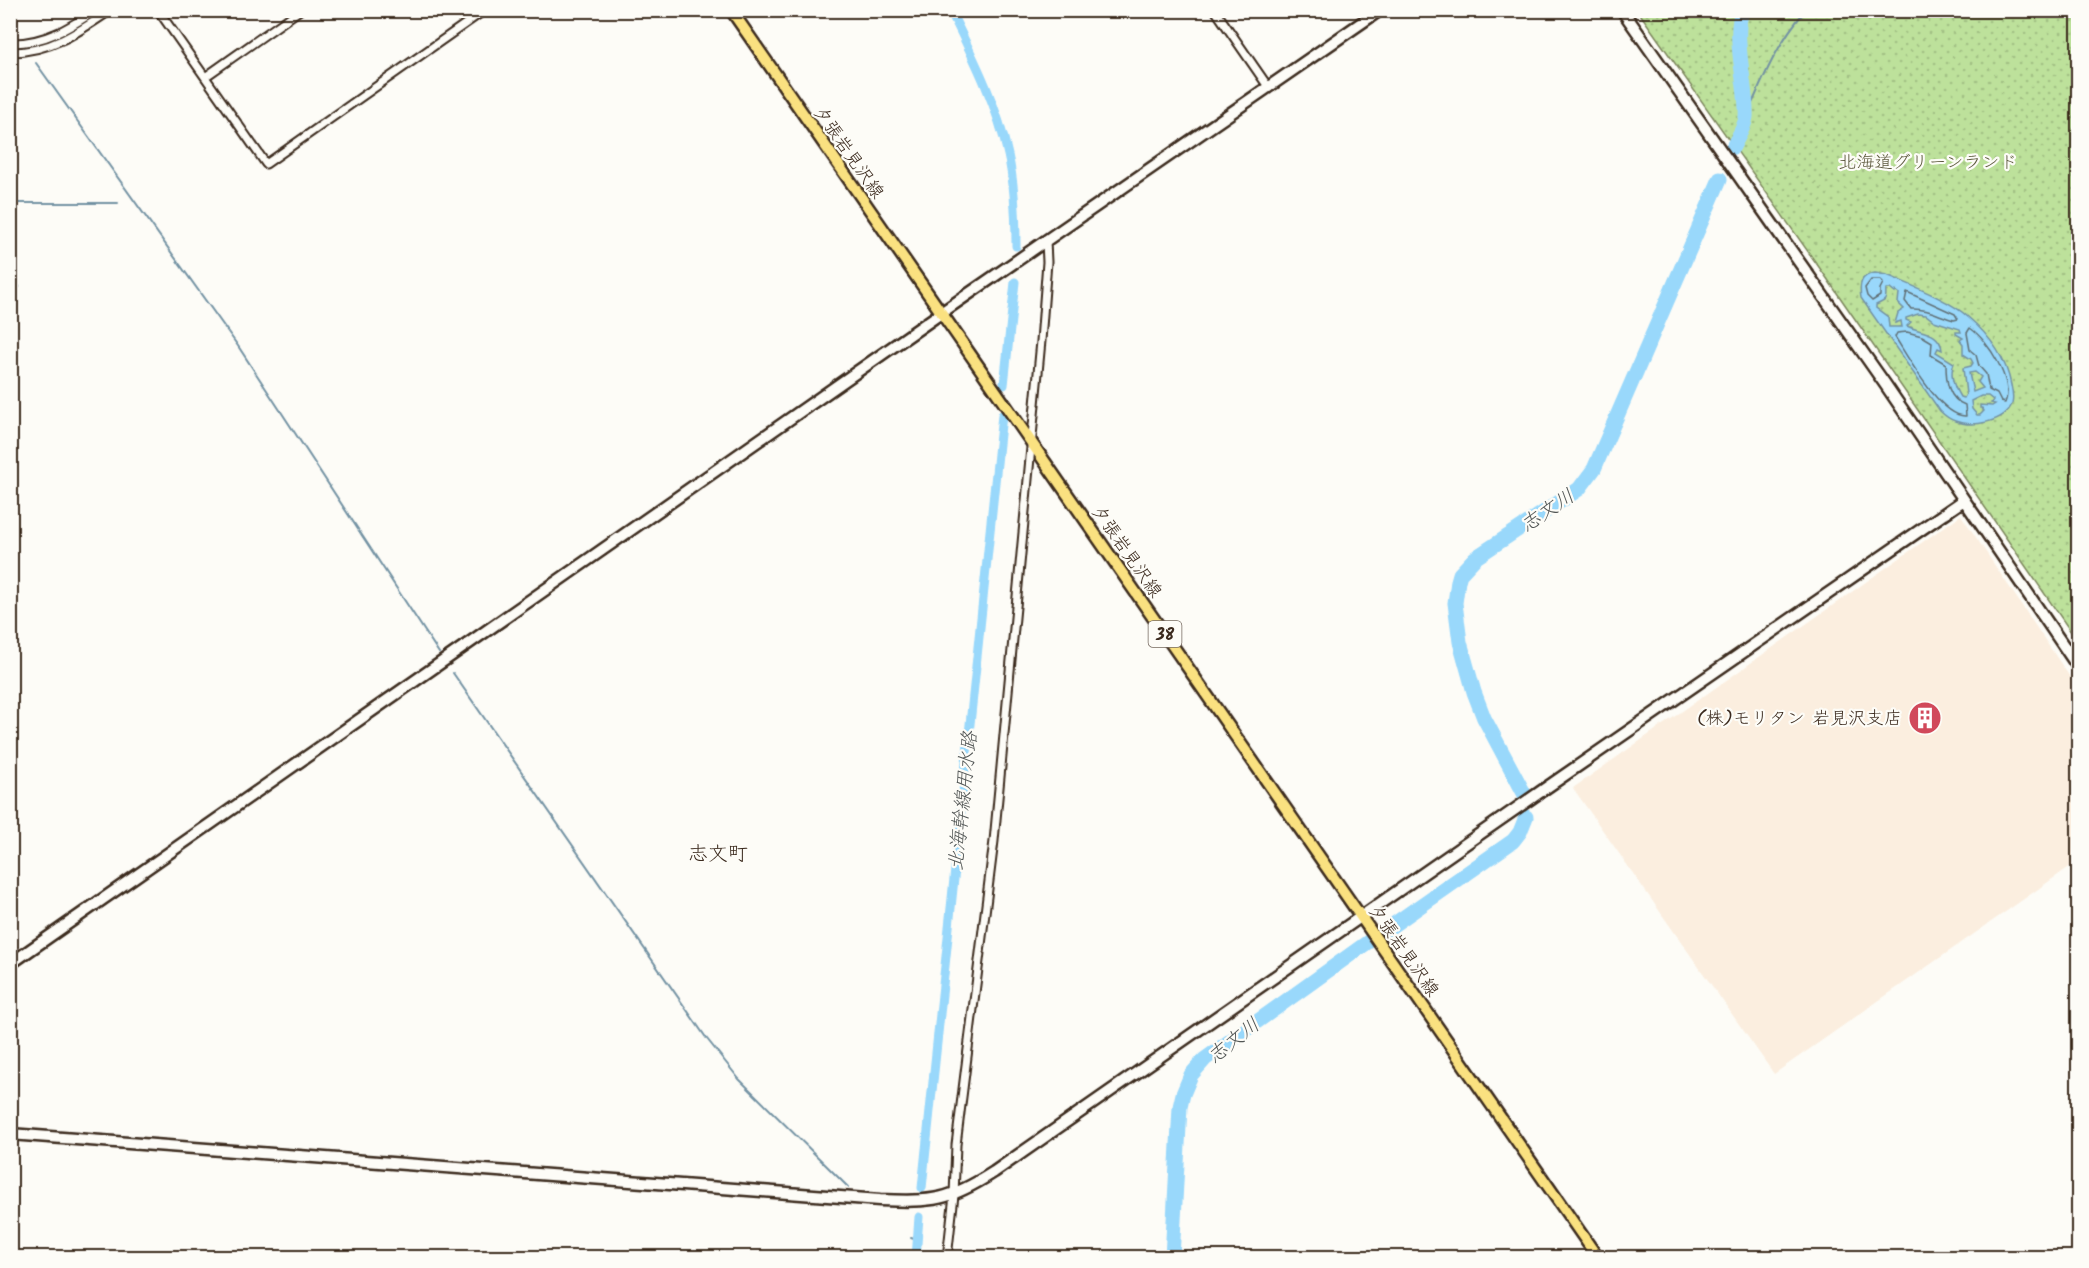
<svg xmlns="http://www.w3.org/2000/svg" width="2089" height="1268" font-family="Kalam,'Klee One',sans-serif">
	<defs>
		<pattern id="park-dots" width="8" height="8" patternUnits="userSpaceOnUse" patternTransform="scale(1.5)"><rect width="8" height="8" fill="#bde19b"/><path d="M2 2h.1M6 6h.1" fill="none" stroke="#a3c185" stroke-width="1.8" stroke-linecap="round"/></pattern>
	</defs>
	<rect width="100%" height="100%" fill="#fdfcf7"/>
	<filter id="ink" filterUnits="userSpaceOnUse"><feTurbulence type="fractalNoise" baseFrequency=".0167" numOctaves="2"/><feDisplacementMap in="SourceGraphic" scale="12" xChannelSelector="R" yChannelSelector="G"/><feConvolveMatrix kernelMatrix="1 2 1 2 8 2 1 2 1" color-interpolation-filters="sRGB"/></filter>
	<g filter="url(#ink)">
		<!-- built -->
		<path fill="#fbeedf" d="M1961 515 2078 689V861L1774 1074 1573 788Z"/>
		<!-- park -->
		<path fill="url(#park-dots)" stroke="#7c865c" stroke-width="1.5" d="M1638 11H2078V642L1826 277Z"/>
		<!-- water -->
		<path fill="#99d8fb" stroke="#7392a3" stroke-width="1.5" fill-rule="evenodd" d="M1875 273 1887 275C1910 285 1950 300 1968 317 1989 335 2006 358 2011 385 2012 391 2014 398 2012 404 2005 422 1972 428 1955 421 1949 419 1944 415 1940 411L1861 298C1859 285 1860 275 1875 273ZM1886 289H1890L1895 293 1896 291 1899 293 1898 303 1904 309 1898 313 1895 323 1901 321 1902 327H1889L1888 317 1876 308V305C1889 299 1885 300 1886 289ZM1918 314 1926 315 1934 321 1960 329 1961 332H1956V334L1963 338 1960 340 1963 344V354L1971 359 1973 363 1971 366 1963 368 1966 394 1964 398 1960 397C1954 387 1949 375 1954 363L1936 352 1938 348 1942 350C1940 331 1921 333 1907 326L1911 322 1906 320V318ZM1975 372 1981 377 1978 382 1983 388 1973 392 1969 373ZM1981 396H1988L1993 400 1991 403 1995 404 1992 406 1980 405V408H1982L1984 411 1980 415H1977L1972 409 1971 401Z"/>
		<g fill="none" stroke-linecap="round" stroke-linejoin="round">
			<!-- shore -->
			<path stroke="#617076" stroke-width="1.5" d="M1871 280H1880L1883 283 1880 289V296L1872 301 1867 296 1865 288Z
				M1907 292 1955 314 1958 319 1954 320C1939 316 1927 308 1911 309L1905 301Z
				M1970 328C1988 340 2014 381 2005 403L2001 402 1997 394 1989 390 1986 374 1979 366 1976 355 1970 350 1967 333Z
				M1907 332 1922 336 1932 342 1931 355 1946 364C1946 381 1948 399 1965 405L1966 416C1941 418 1908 357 1895 337L1897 333Z"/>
			<!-- stream -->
			<path stroke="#7392a3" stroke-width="2" d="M36 63 238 346 439 653
				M1745 120C1762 81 1777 42 1806 10
				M10 203H118
				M10 271 19 287
				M453 673 707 1039 739 1079 848 1187
				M911 1238 917 1240"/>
			<!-- canal -->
			<path stroke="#99d8fb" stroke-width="9" d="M950 10C973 57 997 104 1008 155 1015 185 1016 216 1016 246
				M1004 385 1015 282
				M922 1188 1002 415
				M916 1258 919 1217"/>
			<!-- river -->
			<path stroke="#99d8fb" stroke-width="15" d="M1733 147C1737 138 1745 127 1746 117 1748 91 1731 32 1743 10
				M1525 795 1484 718 1474 692 1460 642 1455 603 1458 581 1460 574 1475 558 1579 489 1594 469 1720 179
				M1383 932 1513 841 1520 832 1526 817
				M1172 1258 1180 1107 1183 1094 1191 1075 1205 1059 1368 942"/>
			<!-- street casing -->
			<g stroke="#3b2a1e" stroke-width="11">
				<path id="street" d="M158 10 266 164 485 10
					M1215 10 1269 88
					M10 43C44 44 69 28 96 10
					M10 52C50 52 79 32 111 10
					M205 77 300 10
					M947 1258 954 1195 956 1145 994 841 1041 341 1047 262 1046 241"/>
			</g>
			<!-- secondary casing -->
			<g stroke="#3b2a1e" stroke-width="15">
				<path id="secondary" d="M1622 10 1885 384 2078 667
					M10 964 941 313 1380 10
					M10 1134 880 1200C933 1202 949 1201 994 1172L1543 790 1964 500"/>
			</g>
			<!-- primary casing -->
			<g stroke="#3b2a1e" stroke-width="15">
				<path id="primary" d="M731 10 1598 1258"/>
			</g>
			<!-- street -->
			<use href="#street" stroke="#fdfcf7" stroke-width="7"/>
			<!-- secondary -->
			<use href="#secondary" stroke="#fdfcf7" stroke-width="10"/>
			<!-- primary -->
			<use href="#primary" stroke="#fae180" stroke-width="10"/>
		</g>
	</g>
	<!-- icons -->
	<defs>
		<g id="building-disc" transform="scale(1.725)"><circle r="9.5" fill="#d1495b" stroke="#fdfcf7"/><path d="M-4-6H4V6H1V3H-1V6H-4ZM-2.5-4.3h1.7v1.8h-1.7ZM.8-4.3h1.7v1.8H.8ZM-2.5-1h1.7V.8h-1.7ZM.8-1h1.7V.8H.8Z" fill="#fff"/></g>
	</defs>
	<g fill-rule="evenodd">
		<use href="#building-disc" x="1925" y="718"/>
	</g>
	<g text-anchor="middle" stroke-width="4.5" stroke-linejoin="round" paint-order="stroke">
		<!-- shield labels -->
		<rect fill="#fdfcf7" stroke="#75695f" stroke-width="1.5" x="1148.5" y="621" width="33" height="26" rx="4.5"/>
		<g font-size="16" font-weight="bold" fill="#3b2a1e">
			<text x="1165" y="640">38</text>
		</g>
		<!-- street labels -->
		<g font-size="18" fill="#3b2a1e" stroke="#fdfcf7">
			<text transform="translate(849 152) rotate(55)" y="6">夕張岩見沢線</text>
			<text transform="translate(1127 551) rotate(55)" y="6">夕張岩見沢線</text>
			<text transform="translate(1404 950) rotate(55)" y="6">夕張岩見沢線</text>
		</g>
		<!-- park labels -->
		<g font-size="18" fill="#5c583d" stroke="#fdfcf7">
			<text x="1928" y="168">北海道グリーンランド</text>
		</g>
		<!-- poi labels -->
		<g font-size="18" fill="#3b2a1e" stroke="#fdfcf7" text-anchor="end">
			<text x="1902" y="724">(株)モリタン 岩見沢支店</text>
		</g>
		<!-- water labels -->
		<g font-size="20" font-style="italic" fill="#525655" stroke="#fdfcf7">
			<text transform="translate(1547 510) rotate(-34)" y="7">志文川</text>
			<text transform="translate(962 801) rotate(-84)" y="7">北海幹線用水路</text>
			<text transform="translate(1233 1040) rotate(-38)" y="7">志文川</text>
		</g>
		<!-- neighbourhood labels -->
		<g font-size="20" fill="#3b2a1e" stroke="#fdfcf7">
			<text x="718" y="860">志文町</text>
		</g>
	</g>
	<!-- margin -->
	<rect width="2089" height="1268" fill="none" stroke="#fdfcf7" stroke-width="36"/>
	<rect x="18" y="18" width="2053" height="1232" fill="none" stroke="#3b2a1e" stroke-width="2" filter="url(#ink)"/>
</svg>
